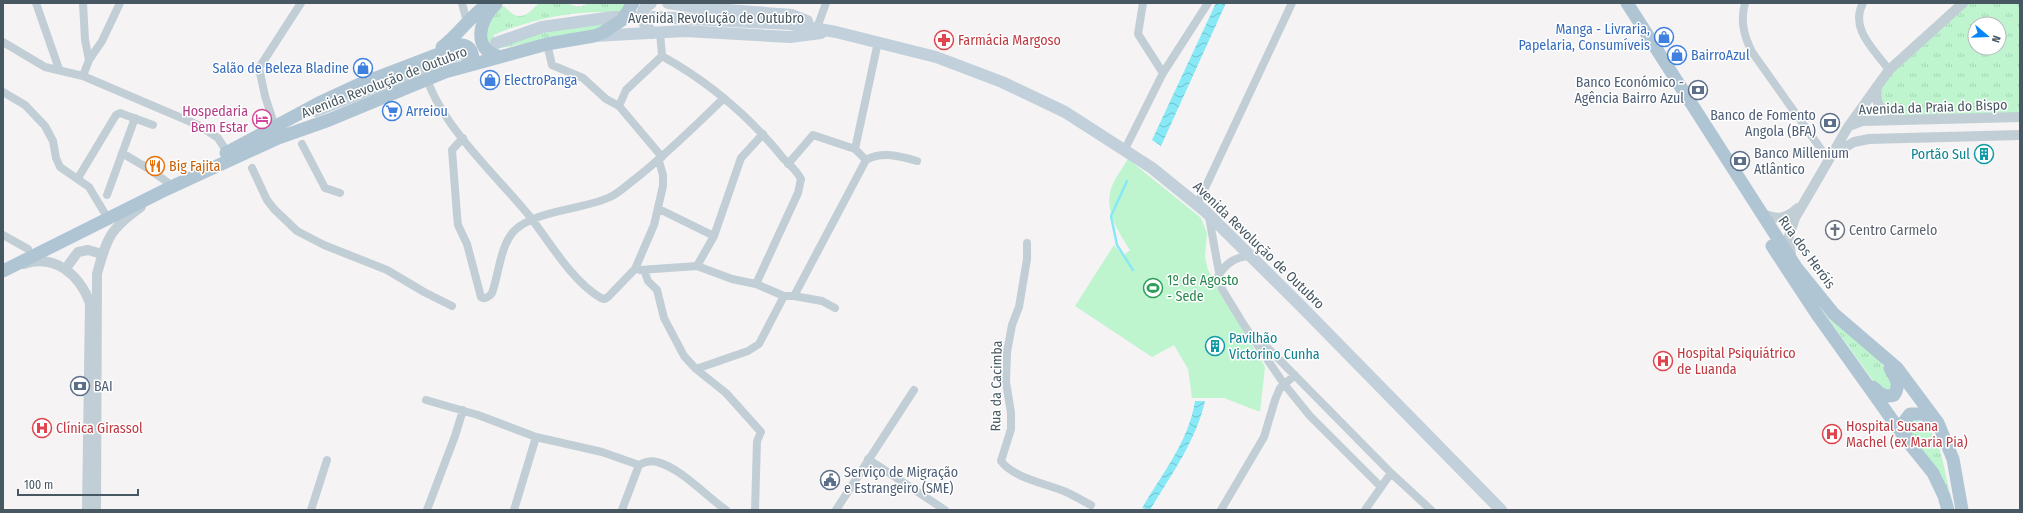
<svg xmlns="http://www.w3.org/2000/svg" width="2023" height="513" font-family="'Fira Sans Condensed',sans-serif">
	<defs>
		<pattern id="grass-tufts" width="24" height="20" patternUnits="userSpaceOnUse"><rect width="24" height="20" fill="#bef5cf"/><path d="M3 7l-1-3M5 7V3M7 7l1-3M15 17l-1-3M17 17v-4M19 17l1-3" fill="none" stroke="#a5d4b4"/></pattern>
		<pattern id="water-waves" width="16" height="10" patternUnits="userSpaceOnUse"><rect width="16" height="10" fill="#87e9f6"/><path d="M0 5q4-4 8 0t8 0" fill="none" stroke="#70c0cb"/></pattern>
	</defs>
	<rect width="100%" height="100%" fill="#f5f3f3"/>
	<!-- grass -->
	<path fill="url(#grass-tufts)" fill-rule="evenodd" d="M539 3C547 3 557 2 565 3 574 5 580 10 588 3H628L619 16 600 29 496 49 489 46 484 24 500 7 504 6C518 22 526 17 539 3ZM608 12 607 23 550 30 498 45 493 35C529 20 570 11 608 12Z
		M1963 3H2020V117L1898 121 1876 98 1889 70ZM1975 24H1999V48H1975Z
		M1817 303 1880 362 1886 370 1892 388 1887 391 1880 390Z
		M1913 419C1942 427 1943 469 1950 492L1910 434 1908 424Z"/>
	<!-- pitch -->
	<path fill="#bef5cf" d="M1128 159 1201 218 1207 233 1205 257 1208 270 1265 367 1260 412 1224 398H1192L1188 369 1174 345 1152 357 1075 306 1114 245 1123 256 1130 250C1118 231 1103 210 1112 186 1116 177 1123 167 1128 159Z"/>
	<!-- water -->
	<path fill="url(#water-waves)" d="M1216 3H1226L1161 146 1152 140Z
		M1195 401H1205C1196 441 1171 475 1150 510L1142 508C1162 474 1189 441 1195 401Z"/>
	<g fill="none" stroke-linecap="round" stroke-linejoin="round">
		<!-- stream -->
		<path stroke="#87e9f6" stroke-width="2.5" d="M1127 181 1111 216 1117 245 1133 270"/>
		<!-- secondary-tunnel -->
		<path stroke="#cacccf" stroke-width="12" stroke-dasharray="12 6" stroke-linecap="butt" d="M615 17H653"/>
		<!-- minor -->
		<path stroke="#c2ced5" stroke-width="8" d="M36 3 59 69
			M83 3 85 40 89 60
			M462 3 467 22
			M1143 3 1138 34 1163 73
			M1745 3C1740 21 1744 36 1752 52L1828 159
			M1863 3C1849 29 1875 50 1889 70
			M818 25 826 3
			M660 32 662 56C709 82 749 116 783 158 789 164 797 171 801 179L798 193 756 284
			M3 42 45 67 83 76 198 125 218 138 227 152
			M547 44 552 65 583 78 606 99 619 106 662 157
			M83 76 89 60 102 41 120 3
			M427 79C444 129 498 177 531 218 550 243 573 282 601 298L605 299 608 297 635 269 654 225 663 186V175L659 161
			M3 92 25 105 45 126 53 141 56 158 60 167 89 187 104 212
			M619 106 626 90 662 56
			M275 127 265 96 259 68 301 3
			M463 138 452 150 457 215 458 225 467 244 481 297C485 300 490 296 492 293 499 274 500 246 514 231 535 210 583 210 610 197 619 193 627 185 635 179 667 154 695 126 724 98
			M302 144 325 188 340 193
			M855 149 878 42
			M1125 149 1163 73 1208 3
			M122 153 149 169 167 182
			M788 164 813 135 855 149 866 160
			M252 168 267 200 274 209 297 231 324 245 387 270 424 292 452 306
			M78 178 116 115 120 113 153 125
			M107 195 135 118
			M1197 205 1292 3
			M659 209 714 236
			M1209 217 1222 289 1244 325 1284 384 1310 416 1381 487
			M3 235 28 249
			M1027 243V259L1019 307 1012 325 1007 352 1006 382 1011 413V429L1001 461C1013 478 1048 484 1066 492 1075 496 1083 501 1091 505
			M697 266 714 236 741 158 763 134
			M640 270 697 266 732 279 756 284 784 296H794L822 301 835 308
			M644 270 648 281 657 290 664 318 684 356 696 369 726 393 761 432 757 441 755 510
			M1218 276C1226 263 1235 257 1250 256
			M794 296 866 160C882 151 900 156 917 161
			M1256 336 1391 473 1431 510
			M696 369 748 351 759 344 784 296
			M426 400 478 415 536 437 602 452 639 465C645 462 650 460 657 462 681 468 706 496 726 510
			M868 459 945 510
			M311 510 327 460
			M427 510 455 436 463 410
			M514 510 536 437
			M622 510 639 465
			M836 510 914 390
			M1221 510 1264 437 1275 400 1280 388 1295 375
			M1365 510 1391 473"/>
		<!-- tertiary -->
		<path stroke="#c2ced5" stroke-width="10" d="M1877 86C1874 105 1881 111 1896 120
			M1849 126 1862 121 2020 117
			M1832 155 1854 142 1869 139 2020 135
			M1761 213C1777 220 1785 220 1798 208
			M1791 255 1789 236 1795 218 1848 127 1889 70 1963 3
			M24 264C55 254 79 274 90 303L87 510
			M66 268 78 252 88 250 102 254
			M96 510 97 274C107 237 110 229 141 207"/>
		<!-- secondary -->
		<path stroke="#c2d0db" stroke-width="12" d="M651 3C637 11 642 25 653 33
			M668 3 702 8 792 15 807 21
			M654 17 791 24 836 32 936 57 1002 82 1065 112 1152 168 1205 211 1299 304 1501 510
			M594 36 685 31 790 37 821 33
			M496 43 542 27 613 17
			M316 111 460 54"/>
		<!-- primary -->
		<path stroke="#b0c5d4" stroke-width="13" d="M1627 3 1796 267 1834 314 1897 368 1938 423 1953 459 1962 510
			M496 4C480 18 471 49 498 56
			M442 47C459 34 471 15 489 3
			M226 153 319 103 360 84 462 45C469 46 472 50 473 58L464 67
			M1772 246 1816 313 1908 442 1933 473 1944 496 1948 510
			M3 271 167 189 278 138 329 120 445 72 547 44 594 36 602 33 622 20 633 3
			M1873 387C1879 393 1885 398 1894 395 1901 385 1895 377 1890 368
			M1906 438 1904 422 1910 414H1923L1935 421"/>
	</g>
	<!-- icons -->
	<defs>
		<g id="shop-ring" transform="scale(1)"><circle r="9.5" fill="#fff" stroke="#3f7fe0" stroke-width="1.5"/><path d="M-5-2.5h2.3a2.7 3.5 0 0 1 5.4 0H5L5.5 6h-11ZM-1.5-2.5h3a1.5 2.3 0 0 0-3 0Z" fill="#3f7fe0"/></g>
		<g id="pharmacy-ring" transform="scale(1)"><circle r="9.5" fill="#fff" stroke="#e0444e" stroke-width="1.5"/><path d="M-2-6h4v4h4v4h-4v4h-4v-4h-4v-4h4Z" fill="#e0444e"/></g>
		<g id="bank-ring" transform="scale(1)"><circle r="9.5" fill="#fff" stroke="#5c6f8a" stroke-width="1.5"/><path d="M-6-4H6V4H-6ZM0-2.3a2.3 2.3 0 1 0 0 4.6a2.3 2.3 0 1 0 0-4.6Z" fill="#5c6f8a"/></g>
		<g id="supermarket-ring" transform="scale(1)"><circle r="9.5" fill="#fff" stroke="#3f7fe0" stroke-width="1.5"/><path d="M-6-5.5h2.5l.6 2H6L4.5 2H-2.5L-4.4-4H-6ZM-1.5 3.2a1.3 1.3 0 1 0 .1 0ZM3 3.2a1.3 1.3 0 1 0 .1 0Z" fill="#3f7fe0"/></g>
		<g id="hotel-ring" transform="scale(1)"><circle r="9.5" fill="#fff" stroke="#d1479c" stroke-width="1.5"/><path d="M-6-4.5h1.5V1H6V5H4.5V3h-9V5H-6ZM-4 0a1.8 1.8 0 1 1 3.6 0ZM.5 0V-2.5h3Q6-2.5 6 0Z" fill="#d1479c"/></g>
		<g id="building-ring" transform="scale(1)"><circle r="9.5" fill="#fff" stroke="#0f9aa8" stroke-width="1.5"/><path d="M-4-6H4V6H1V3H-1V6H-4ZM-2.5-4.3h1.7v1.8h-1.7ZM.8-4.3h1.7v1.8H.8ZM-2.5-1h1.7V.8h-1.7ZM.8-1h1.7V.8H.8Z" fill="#0f9aa8"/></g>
		<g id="restaurant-ring" transform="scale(1)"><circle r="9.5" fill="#fff" stroke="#e8710a" stroke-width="1.5"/><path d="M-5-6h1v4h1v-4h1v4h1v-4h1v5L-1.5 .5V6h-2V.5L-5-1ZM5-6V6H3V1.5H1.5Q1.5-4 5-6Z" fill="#e8710a"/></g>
		<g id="church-ring" transform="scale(1)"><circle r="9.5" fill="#fff" stroke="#6b7280" stroke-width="1.5"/><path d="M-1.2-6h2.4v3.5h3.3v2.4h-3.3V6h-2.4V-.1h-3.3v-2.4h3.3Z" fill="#6b7280"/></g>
		<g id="stadium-ring" transform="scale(1)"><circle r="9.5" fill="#fff" stroke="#2e9e5b" stroke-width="1.5"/><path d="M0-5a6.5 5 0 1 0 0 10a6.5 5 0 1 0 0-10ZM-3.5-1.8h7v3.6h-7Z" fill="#2e9e5b"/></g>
		<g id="hospital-ring" transform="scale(1)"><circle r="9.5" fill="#fff" stroke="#e0444e" stroke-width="1.5"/><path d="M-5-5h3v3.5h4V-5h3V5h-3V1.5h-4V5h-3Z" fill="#e0444e"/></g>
		<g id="civic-ring" transform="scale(1)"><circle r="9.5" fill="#fff" stroke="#5c6f8a" stroke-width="1.5"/><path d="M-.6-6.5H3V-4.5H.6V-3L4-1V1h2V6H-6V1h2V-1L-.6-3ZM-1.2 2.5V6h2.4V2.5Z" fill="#5c6f8a"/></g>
	</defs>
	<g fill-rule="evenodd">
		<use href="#shop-ring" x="1664" y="37"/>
		<use href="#pharmacy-ring" x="944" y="40"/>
		<use href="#shop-ring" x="1677" y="55"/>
		<use href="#shop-ring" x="363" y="68"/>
		<use href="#shop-ring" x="490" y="80"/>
		<use href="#bank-ring" x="1698" y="90"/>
		<use href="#supermarket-ring" x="392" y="111"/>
		<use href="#hotel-ring" x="262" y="119"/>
		<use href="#bank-ring" x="1830" y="123"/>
		<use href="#building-ring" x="1984" y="154"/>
		<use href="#bank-ring" x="1740" y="161"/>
		<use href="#restaurant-ring" x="155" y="166"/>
		<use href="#church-ring" x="1835" y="230"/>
		<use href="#stadium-ring" x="1153" y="288"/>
		<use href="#building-ring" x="1215" y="346"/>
		<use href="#hospital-ring" x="1663" y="361"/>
		<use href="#bank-ring" x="80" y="386"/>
		<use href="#hospital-ring" x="42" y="428"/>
		<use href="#hospital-ring" x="1832" y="434"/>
		<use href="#civic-ring" x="830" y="480"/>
	</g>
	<g text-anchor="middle" stroke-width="3" stroke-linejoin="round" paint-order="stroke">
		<!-- street labels -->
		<g font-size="14" fill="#485863" stroke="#fff">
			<text x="716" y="23">Avenida Revolução de Outubro</text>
			<text transform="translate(384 82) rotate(-21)" y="5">Avenida Revolução de Outubro</text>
			<text transform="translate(1933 107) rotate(-2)" y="5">Avenida da Praia do Bispo</text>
			<text transform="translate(1259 245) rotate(44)" y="5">Avenida Revolução de Outubro</text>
			<text transform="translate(1807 252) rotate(54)" y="5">Rua dos Heróis</text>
			<text transform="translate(996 386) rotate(-89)" y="5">Rua da Cacimba</text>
		</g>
		<!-- shop labels -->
		<g font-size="14" fill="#366cbe" stroke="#fff" text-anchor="start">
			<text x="1650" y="34" text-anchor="end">Manga - Livraria,<tspan x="1650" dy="16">Papelaria, Consumíveis</tspan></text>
			<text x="1691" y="60">BairroAzul</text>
			<text x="349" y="73" text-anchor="end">Salão de Beleza Bladine</text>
			<text x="504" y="85">ElectroPanga</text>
			<text x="406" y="116">Arreiou</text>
		</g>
		<!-- health labels -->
		<g font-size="14" fill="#be3a42" stroke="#fff" text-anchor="start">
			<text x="958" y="45">Farmácia Margoso</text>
			<text x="1677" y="358">Hospital Psiquiátrico<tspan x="1677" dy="16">de Luanda</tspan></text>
			<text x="1846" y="431">Hospital Susana<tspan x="1846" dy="16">Machel (ex Maria Pia)</tspan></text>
			<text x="56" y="433">Clínica Girassol</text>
		</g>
		<!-- service labels -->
		<g font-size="14" fill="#4e5e75" stroke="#fff" text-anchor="start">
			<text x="1684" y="87" text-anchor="end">Banco Económico -<tspan x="1684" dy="16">Agência Bairro Azul</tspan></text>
			<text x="1816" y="120" text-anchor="end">Banco de Fomento<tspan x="1816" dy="16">Angola (BFA)</tspan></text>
			<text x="1754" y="158">Banco Millenium<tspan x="1754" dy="16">Atlântico</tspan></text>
			<text x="94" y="391">BAI</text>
			<text x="844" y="477">Serviço de Migração<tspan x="844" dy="16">e Estrangeiro (SME)</tspan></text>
		</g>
		<!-- hotel labels -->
		<g font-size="14" fill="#b23c85" stroke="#fff" text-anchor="end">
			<text x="248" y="116">Hospedaria<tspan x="248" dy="16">Bem Estar</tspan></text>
		</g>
		<!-- culture labels -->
		<g font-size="14" fill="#0d838f" stroke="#fff" text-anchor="end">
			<text x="1970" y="159">Portão Sul</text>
			<text x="1229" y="343" text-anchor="start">Pavilhão<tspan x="1229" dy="16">Victorino Cunha</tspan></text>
		</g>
		<!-- food labels -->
		<g font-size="14" fill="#c56008" stroke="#fff" text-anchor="start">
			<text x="169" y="171">Big Fajita</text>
		</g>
		<!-- worship labels -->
		<g font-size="14" fill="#5b616d" stroke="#fff" text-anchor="start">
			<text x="1849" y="235">Centro Carmelo</text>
		</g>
		<!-- leisure labels -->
		<g font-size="14" fill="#27864d" stroke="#fff" text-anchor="start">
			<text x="1167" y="285">1º de Agosto<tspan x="1167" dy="16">- Sede</tspan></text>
		</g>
	</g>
	<!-- border -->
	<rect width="2023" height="513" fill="none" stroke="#485863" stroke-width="8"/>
	<!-- north arrow -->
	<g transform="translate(1987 36) rotate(109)"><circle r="19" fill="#ffffff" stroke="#b6bcc1"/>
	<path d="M0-3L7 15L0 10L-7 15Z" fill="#0786fa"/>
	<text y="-6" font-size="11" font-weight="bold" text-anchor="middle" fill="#485863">N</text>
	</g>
	<!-- scale -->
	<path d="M18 489v6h120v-6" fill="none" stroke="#485863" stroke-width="2"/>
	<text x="24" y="489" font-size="12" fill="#485863" stroke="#ffffff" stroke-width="3" paint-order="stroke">100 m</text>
</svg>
